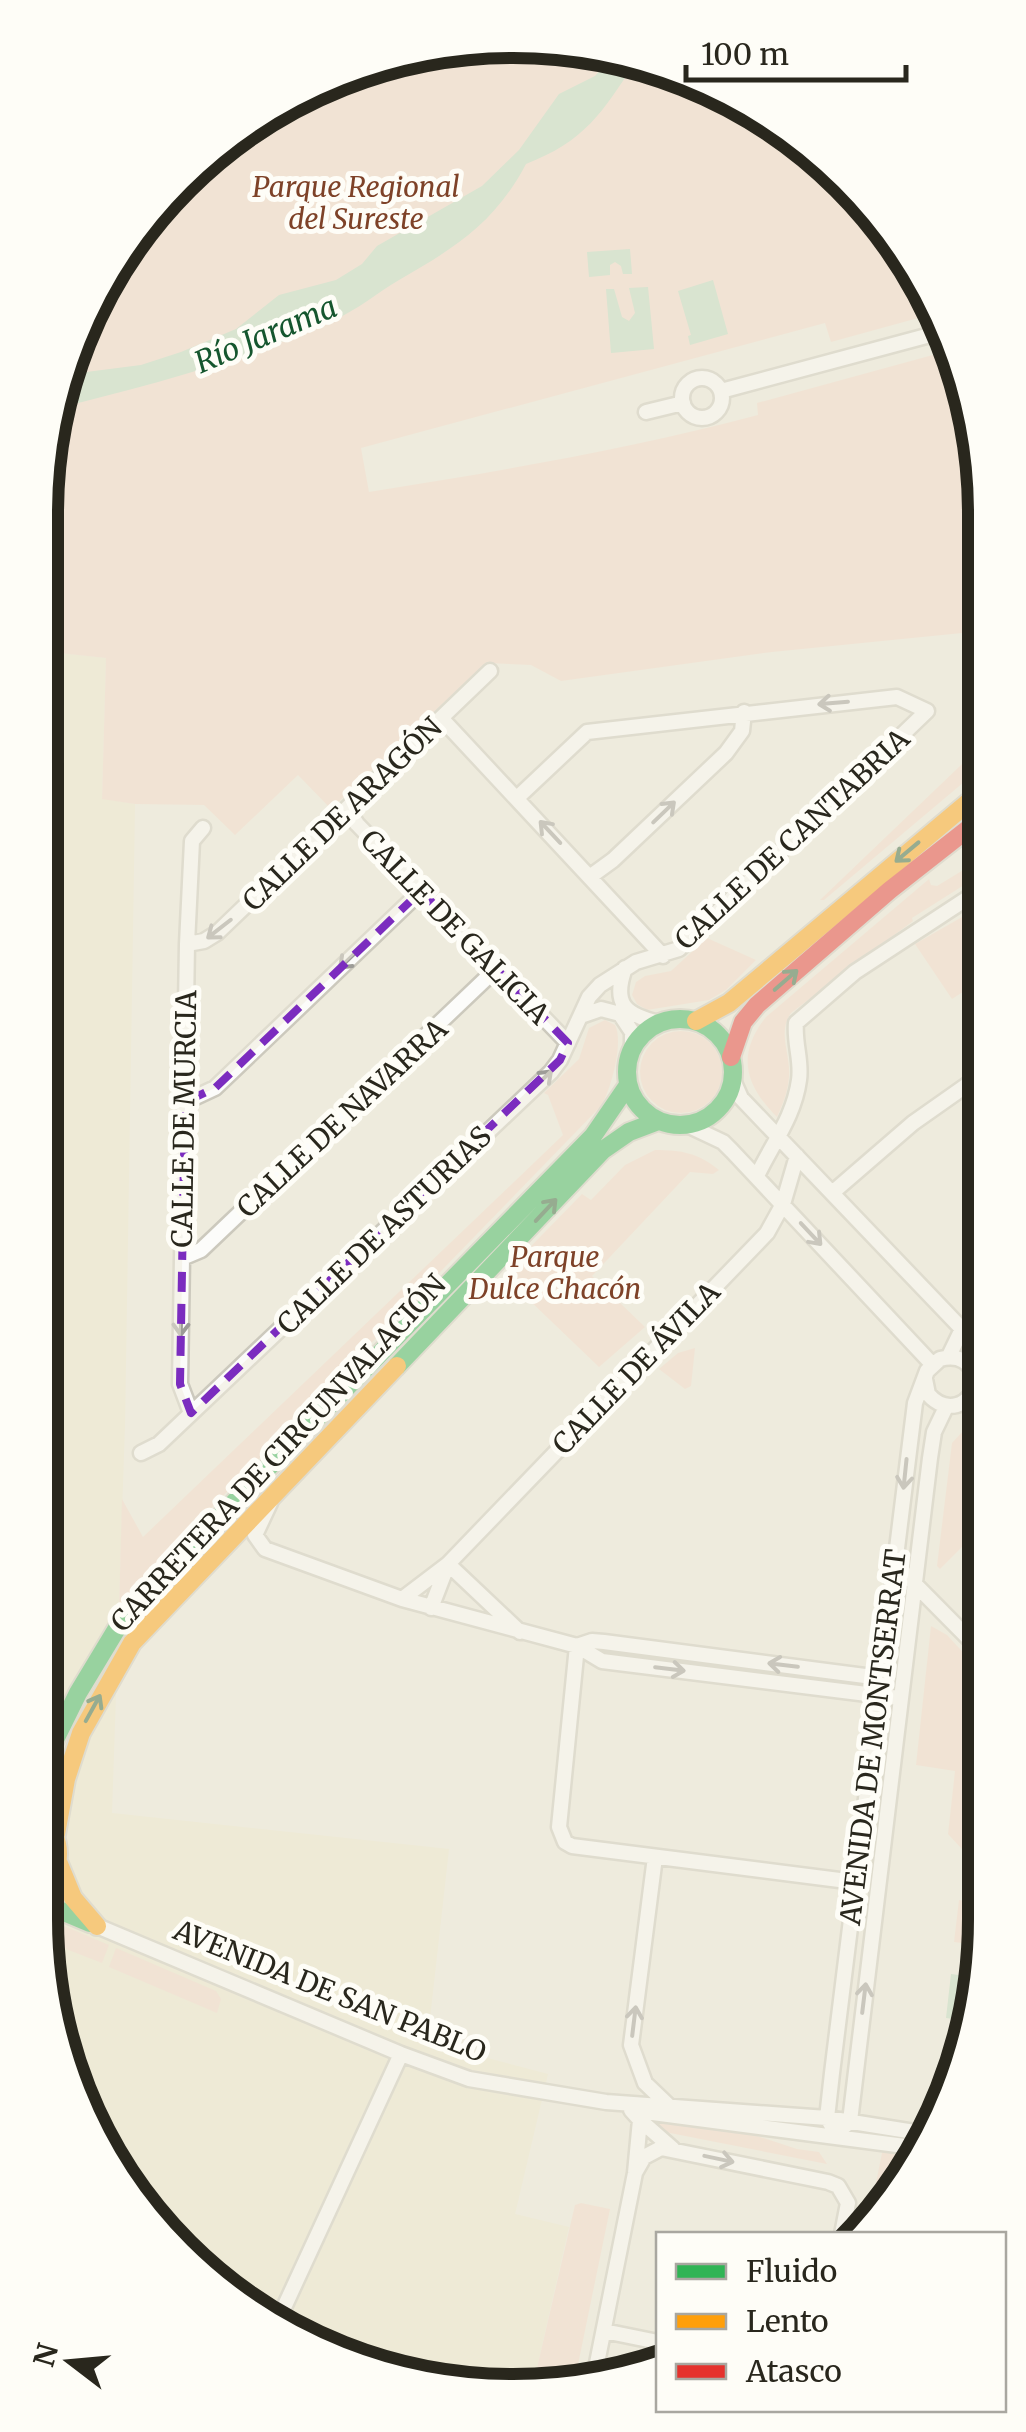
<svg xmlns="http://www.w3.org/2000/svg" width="1026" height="2432" font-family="Merriweather,serif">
	<rect width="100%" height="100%" fill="#eeebdd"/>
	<!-- built -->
	<path fill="#ede8ce" d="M40 651 106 658 102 798 135 804 125 1424 112 1813 449 1849 428 2036 465 2052 548 2074 515 2214 569 2227 533 2385 512 2386 470 2377 467 2387 451 2388 277 2329 157 2230 65 2072 40 1919Z"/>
	<!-- green -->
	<path fill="#f3dacb" d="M481 41 664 65 776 120 869 202 940 312 831 342 825 323 361 448 369 492C500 471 630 449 758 415L757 403 951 350 982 451V631L772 652 561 681 531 665 486 663 331 809 298 775 235 835 204 805 135 804 102 799 106 658 40 651V513L65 362 157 202 303 89Z
		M983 744V766L824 900H820Z
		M983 858V873L912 918 913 921 791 1013C777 1033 791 1054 789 1077 788 1091 783 1104 777 1117 745 1085 736 1055 766 1017L929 879 931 885 937 886Z
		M983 905V979L952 999 915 944Z
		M707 938 756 960 726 990 709 1000 647 1010 637 1004 632 995 636 982 645 976 671 971Z
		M605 1020 615 1025C624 1041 611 1090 601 1106L161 1560 119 1610 122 1499 143 1537 563 1135 548 1095 544 1093 579 1059 589 1028Z
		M640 1072a41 41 0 1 1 82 0a41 41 0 1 1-82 0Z
		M655 1150C682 1150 698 1153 719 1170L713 1174 690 1172 592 1276 645 1327 599 1367 503 1275 582 1194 591 1200 625 1165Z
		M695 1348 691 1386 685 1389 659 1369 678 1353Z
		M978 1428 985 1429V1524L940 1569 937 1566 952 1443 963 1431Z
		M931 1626 947 1635 985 1676 986 1875 948 1834 955 1771 916 1765Z
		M959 1900 982 1903 977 1945 954 1942Z
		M40 1916 109 1945 102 1963 43 1940Z
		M116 1948 216 1991 221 1999 217 2013 109 1967Z
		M651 2119 748 2133 797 2149 819 2152 827 2164 665 2132Z
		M883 2148 916 2155 889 2206 867 2227Z
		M581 2203 610 2209 574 2384 533 2385 575 2205Z"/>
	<!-- water -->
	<path fill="#bedbc0" d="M611 58 636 61C602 113 585 141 526 164 494 224 456 247 399 280 377 293 357 310 334 320 245 360 151 385 57 408L63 375 141 365 181 352 236 329 279 295 336 280 362 264 377 246 482 186 519 150 559 94 595 76Z
		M630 249 632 274H623L621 266 615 262 610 265V275L589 277 587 252Z
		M713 280 728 334 690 345 688 336 691 335 678 291Z
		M648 287 654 349 611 353 606 289H614L622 317 629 321 635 313 629 288Z
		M951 1974 973 1977 968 2021 946 2018Z"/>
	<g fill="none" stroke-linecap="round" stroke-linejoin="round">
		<!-- street casing -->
		<g stroke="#ccc9bd" stroke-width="19">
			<path id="street" d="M682 398a20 20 0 1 1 40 0a20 20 0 1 1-40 0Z
				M721 391 945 331
				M646 412 683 403
				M442 719 663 956
				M352 806 351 815 357 824 568 1043
				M591 876 613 860 726 753 742 731 744 712
				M187 944 204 941 217 933 490 671
				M625 968C612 1004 625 1015 660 1023
				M581 1016 601 1009 620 1014 632 1032V1048
				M733 1080 741 1098 962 1329
				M185 1102 215 1088 421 891
				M687 1125 723 1142 732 1151 932 1364
				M757 1176C772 1144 794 1117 799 1080 802 1061 794 1043 796 1023L855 972 983 888
				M832 1193 913 1123 984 1073
				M182 1258 201 1250 495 970
				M949 1356 962 1329 984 1310
				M191 1413 180 1384 187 944 192 841 203 828
				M141 1453 159 1444 551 1072 560 1060 589 997 600 985 636 962 679 949 927 711 897 697 587 732 517 798
				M270 1503 255 1535 265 1549 402 1599 577 1646 602 1661 899 1698
				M448 1564 520 1632
				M895 1564 985 1655
				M402 1599 448 1564 767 1233 783 1204 797 1156
				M431 1608 448 1564
				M577 1646 559 1827 565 1842 572 1846 855 1882
				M577 1646 592 1641 604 1642 888 1679
				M655 1857 631 2045 645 2083 668 2105
				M97 1926 401 2054 469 2079 606 2102 827 2118 927 2134
				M645 2112 920 2148
				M640 2120 673 2149
				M845 2126 850 2121 930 1458 934 1432 946 1407
				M837 2135 827 2118 832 2073 915 1403 927 1371 940 1359C959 1354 972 1362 976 1381 971 1408 945 1414 928 1394L925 1379
				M636 2171 644 2157 661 2148 828 2182 838 2186 848 2203 842 2234
				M275 2327 401 2054
				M604 2331 658 2342
				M593 2383 635 2173 640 2120 631 2110"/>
		</g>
		<!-- fast casing -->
		<g stroke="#ccc9bd" stroke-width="22">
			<path id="fast" d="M627 1072a53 53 0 1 1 106 0a53 53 0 1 1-106 0Z
				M397 1366 603 1150 629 1132 658 1121
				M40 1770 78 1693 116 1630 168 1570 593 1136 628 1085
				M40 1902 90 1923"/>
		</g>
		<!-- slow casing -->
		<g stroke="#ccc9bd" stroke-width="22">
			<path id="slow" d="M696 1021 729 1003 983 790
				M40 1816C64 1839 64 1868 40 1891
				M56 1834 66 1779 81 1733 132 1643 397 1366
				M59 1864 73 1898 97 1926"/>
		</g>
		<!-- jam casing -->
		<g stroke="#ccc9bd" stroke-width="22">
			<path id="jam" d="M731 1057 743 1022 757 1005 890 890 983 817"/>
		</g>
		<!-- street -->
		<use href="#street" stroke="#fcfcfa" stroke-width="14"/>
		<!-- fast -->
		<use href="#fast" stroke="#30b455" stroke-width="18"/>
		<!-- slow -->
		<use href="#slow" stroke="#ff9f0a" stroke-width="18"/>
		<!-- jam -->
		<use href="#jam" stroke="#e5322d" stroke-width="18"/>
	</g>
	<!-- one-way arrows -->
	<defs><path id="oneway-shaft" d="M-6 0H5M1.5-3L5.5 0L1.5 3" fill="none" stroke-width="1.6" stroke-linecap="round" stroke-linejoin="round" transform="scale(2.5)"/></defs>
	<g stroke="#9d9c97">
		<use href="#oneway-shaft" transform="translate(833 703) rotate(175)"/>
		<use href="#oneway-shaft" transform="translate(664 812) rotate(-44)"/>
		<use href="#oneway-shaft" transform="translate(550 832) rotate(-133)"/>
		<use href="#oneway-shaft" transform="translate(219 929) rotate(142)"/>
		<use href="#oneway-shaft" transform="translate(350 958) rotate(136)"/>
		<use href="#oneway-shaft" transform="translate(541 1081) rotate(-44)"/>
		<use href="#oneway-shaft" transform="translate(811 1234) rotate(47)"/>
		<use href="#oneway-shaft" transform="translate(181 1321) rotate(91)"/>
		<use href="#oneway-shaft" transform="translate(905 1474) rotate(96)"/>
		<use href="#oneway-shaft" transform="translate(783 1665) rotate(-173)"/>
		<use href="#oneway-shaft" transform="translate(670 1669) rotate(7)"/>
		<use href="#oneway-shaft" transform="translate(864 1998) rotate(-83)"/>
		<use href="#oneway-shaft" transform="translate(634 2021) rotate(-83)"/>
		<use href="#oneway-shaft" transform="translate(719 2159) rotate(12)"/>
	</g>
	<g stroke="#2c5f33">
		<use href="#oneway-shaft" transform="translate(907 852) rotate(140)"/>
		<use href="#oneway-shaft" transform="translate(786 980) rotate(-41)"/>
		<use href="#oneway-shaft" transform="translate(546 1210) rotate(-47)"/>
		<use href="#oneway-shaft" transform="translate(93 1708) rotate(-61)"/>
	</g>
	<!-- marked area -->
	<path d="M0 0H1026V2432H0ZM421 891 568 1043 560 1060 191 1413 180 1384 185 1102 215 1088Z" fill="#eeebdd" fill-opacity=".55" fill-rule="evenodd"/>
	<path fill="none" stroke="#7b2cbf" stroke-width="8" stroke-dasharray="20 12" stroke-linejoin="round" d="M421 891 568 1043 560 1060 191 1413 180 1384 185 1102 215 1088Z"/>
	<g text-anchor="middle" stroke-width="10" stroke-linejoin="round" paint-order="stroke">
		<!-- park labels -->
		<g font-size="28" font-style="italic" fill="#7e4228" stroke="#fefdf7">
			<text x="356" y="197">Parque Regional<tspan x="356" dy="32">del Sureste</tspan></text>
			<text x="555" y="1267">Parque<tspan x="555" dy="32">Dulce Chacón</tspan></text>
		</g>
		<!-- street labels -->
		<g font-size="28" fill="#29271d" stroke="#fefdf7">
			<text transform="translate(342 814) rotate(-44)" y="10">CALLE DE ARAGÓN</text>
			<text transform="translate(792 839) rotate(-43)" y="10">CALLE DE CANTABRIA</text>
			<text transform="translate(455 927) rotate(46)" y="10">CALLE DE GALICIA</text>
			<text transform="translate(342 1118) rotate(-43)" y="10">CALLE DE NAVARRA</text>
			<text transform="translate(184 1119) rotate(-89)" y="10">CALLE DE MURCIA</text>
			<text transform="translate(384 1230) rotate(-44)" y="10">CALLE DE ASTURIAS</text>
			<text transform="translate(636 1368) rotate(-46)" y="10">CALLE DE ÁVILA</text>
			<text transform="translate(278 1453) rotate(-47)" y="10">CARRETERA DE CIRCUNVALACIÓN</text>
			<text transform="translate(873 1737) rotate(-83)" y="10">AVENIDA DE MONTSERRAT</text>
			<text transform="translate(330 1991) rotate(22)" y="10">AVENIDA DE SAN PABLO</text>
		</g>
		<!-- water labels -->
		<g font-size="30" font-style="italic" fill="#15562e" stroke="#fefdf7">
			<text transform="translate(266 335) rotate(-23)" y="10">Río Jarama</text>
		</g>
	</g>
	<!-- crop -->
	<path d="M0 0H1026V2432H0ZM513 58H513A455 455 0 0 1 968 513V1919A455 455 0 0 1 513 2374H513A455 455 0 0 1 58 1919V513A455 455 0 0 1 513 58Z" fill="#fefdf7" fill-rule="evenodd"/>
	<path fill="none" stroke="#29271d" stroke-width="12" d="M513 58H513A455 455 0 0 1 968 513V1919A455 455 0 0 1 513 2374H513A455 455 0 0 1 58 1919V513A455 455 0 0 1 513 58Z"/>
	<!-- legend -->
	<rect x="656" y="2232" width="350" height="180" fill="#fefdf7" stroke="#a9a7a0" stroke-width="2.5"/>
	<rect x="676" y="2264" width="50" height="15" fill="#30b455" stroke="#a9a7a0" stroke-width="2.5"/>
	<text x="746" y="2282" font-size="30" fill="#29271d">Fluido</text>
	<rect x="676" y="2314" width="50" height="15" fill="#ff9f0a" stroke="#a9a7a0" stroke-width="2.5"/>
	<text x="746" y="2332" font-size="30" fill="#29271d">Lento</text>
	<rect x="676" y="2364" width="50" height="15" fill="#e5322d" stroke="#a9a7a0" stroke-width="2.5"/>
	<text x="746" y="2382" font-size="30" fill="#29271d">Atasco</text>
	<!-- north arrow -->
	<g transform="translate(70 2362) rotate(286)" stroke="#fefdf7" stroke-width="8" paint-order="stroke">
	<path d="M0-8L18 38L0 25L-18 38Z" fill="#29271d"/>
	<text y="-15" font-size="28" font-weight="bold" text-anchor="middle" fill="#29271d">N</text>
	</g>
	<!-- scale -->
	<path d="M686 65v15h220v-15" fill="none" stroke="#29271d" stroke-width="5"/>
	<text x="701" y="65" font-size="30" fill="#29271d" stroke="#fefdf7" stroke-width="8" paint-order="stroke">100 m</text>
</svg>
